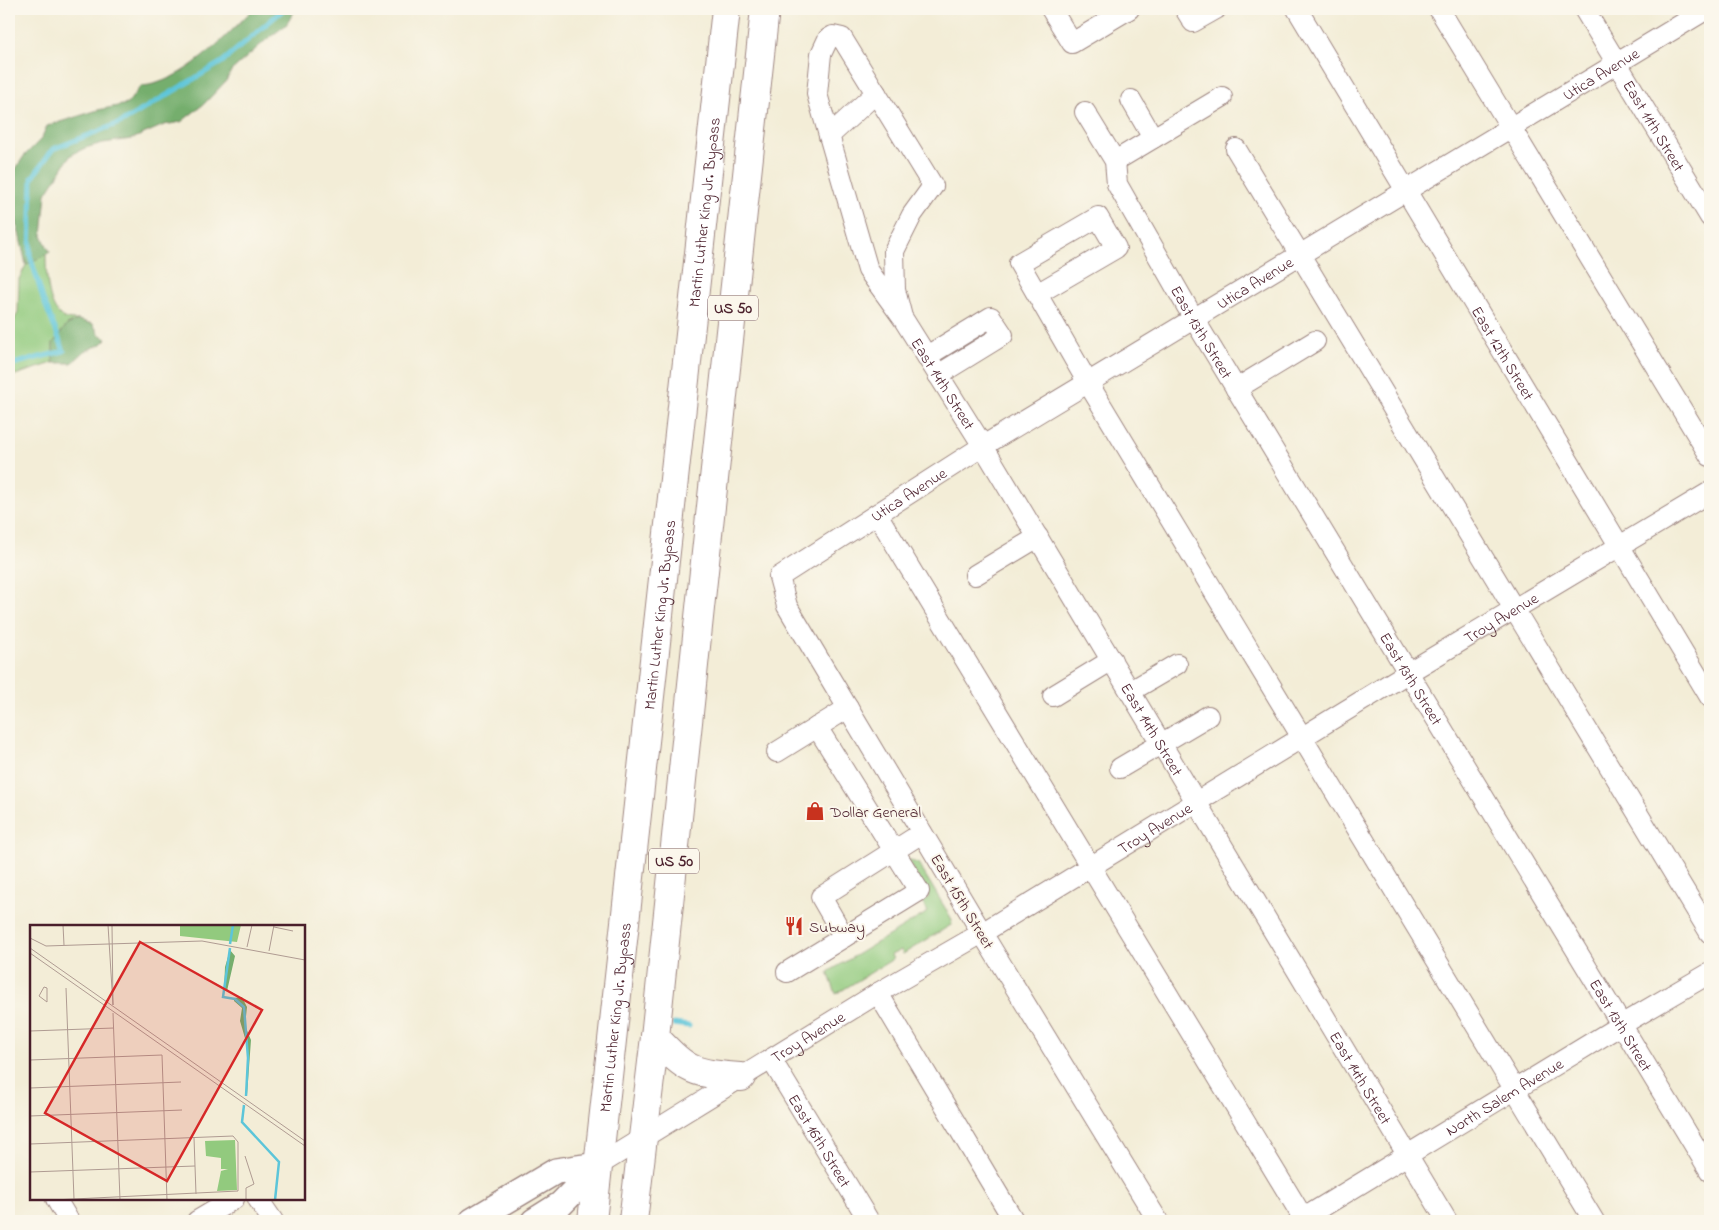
<svg xmlns="http://www.w3.org/2000/svg" width="1719" height="1230" font-family="'Indie Flower',sans-serif">
	<rect width="100%" height="100%" fill="#fbf7ec"/>
	<filter id="ink" filterUnits="userSpaceOnUse"><feTurbulence type="fractalNoise" baseFrequency=".02" numOctaves="2"/><feDisplacementMap in="SourceGraphic" scale="10" xChannelSelector="R" yChannelSelector="G"/><feConvolveMatrix kernelMatrix="1 2 1 2 8 2 1 2 1" color-interpolation-filters="sRGB"/></filter>
	<filter id="wash" filterUnits="userSpaceOnUse"><feTurbulence type="fractalNoise" baseFrequency=".0096" numOctaves="4" result="noise"/><feDisplacementMap in="SourceGraphic" scale="20" xChannelSelector="R" yChannelSelector="G"/><feGaussianBlur stdDeviation="1.12" result="paint"/><feColorMatrix in="noise" values="0 0 0 0 0 0 0 0 0 0 0 0 0 0 0 0 0 1.4 0 .05"/><feComposite in="paint" operator="in"/></filter>
	<g filter="url(#wash)">
		<rect width="100%" height="100%" fill="#f3edd7"/>
		<!-- green -->
		<path fill="#92ca7e" stroke="#6e7454" d="M46 254C46 270 47 304 60 315 65 320 71 320 78 320L67 325 53 343V363L9 377V329L18 313 19 279 26 265Z
			M907 860 918 863 950 916 952 920 951 925 903 954 901 950 891 955 893 959 836 994 828 972 928 912 922 902 929 897Z"/>
		<!-- forest -->
		<path fill="#75ae6d" stroke="#60664c" d="M253 9H296L286 25 266 40 231 71 226 81 204 104 181 122 164 125 132 139 103 143 85 148 71 155 46 194 42 236 50 252 26 265 16 219 11 210H9V198L13 197 9 179 24 156 41 139 47 126 98 110 127 104 141 86C181 84 226 37 253 9Z
			M78 320 93 324 99 334 107 339 102 344 85 351 72 363H53V343L67 325Z"/>
		<g fill="none" stroke-linecap="round" stroke-linejoin="round">
			<!-- stream -->
			<path stroke="#5cc5d9" stroke-width="5" d="M9 365 64 351 43 299 30 255 32 178 53 149 122 122 222 62 284 9
				M674 1024 689 1026"/>
		</g>
	</g>
	<g filter="url(#ink)">
		<g fill="none" stroke-linecap="round" stroke-linejoin="round">
			<!-- minor casing -->
			<g stroke="#9e8681" stroke-width="22">
				<g id="minor">
					<path d="M1051 9 1072 43 1129 9"/>
					<path d="M1185 9 1193 22 1216 9"/>
					<path id="s1" d="M1297 9 1710 697"/>
					<path d="M1439 9 1710 456"/>
					<path id="s2" d="M1584 9 1710 217"/>
					<path d="M1131 100 1153 138"/>
					<path id="s3" d="M1085 112 1115 161 1117 184 1194 319 1710 1171"/>
					<path d="M829 136 876 93"/>
					<path d="M1236 149 1710 933"/>
					<path d="M1115 161 1222 97"/>
					<path d="M1037 294 1116 248 1098 217 1019 263 1088 383 1594 1221"/>
					<path id="s4" d="M902 317 895 290 894 251 912 215 933 186 842 38 833 36 828 39 821 54 817 94 868 270 902 317 983 446 1447 1221"/>
					<path d="M927 356 991 317 1003 335 938 375"/>
					<path d="M1236 389 1315 341"/>
					<path d="M877 514 1305 1221"/>
					<path d="M975 575 1038 537"/>
					<path d="M1131 691 1177 664"/>
					<path d="M1053 696 1112 660"/>
					<path d="M777 752 848 708"/>
					<path d="M1120 768 1208 716"/>
					<path d="M844 937 821 897 922 833"/>
					<path d="M787 972 919 891 817 727"/>
					<path d="M878 993 1014 1221"/>
					<path id="s5" d="M771 1059 869 1221"/>
					<path id="s6" d="M599 1165 878 993 982 933 1409 672 1710 492"/>
					<path d="M56 1199 69 1221"/>
					<path d="M258 1199 273 1221"/>
					<path d="M197 1221 234 1199"/>
					<path id="s7" d="M1158 1221 982 933 787 606 779 577 983 446 1707 9"/>
					<path id="s8" d="M1299 1221 1621 1025 1710 973"/>
				</g>
			</g>
			<!-- major casing -->
			<g stroke="#9e8681" stroke-width="28">
				<path id="major" d="M472 1221 556 1171 599 1165
					M534 1221 561 1204 599 1165"/>
			</g>
			<!-- highway casing -->
			<g stroke="#9e8681" stroke-width="30">
				<g id="highway">
					<path d="M655 1037C689 1073 693 1073 741 1077"/>
					<path id="s9" d="M592 1221 726 9"/>
					<path d="M633 1221 655 1037 700 608 765 9"/>
				</g>
			</g>
			<!-- minor -->
			<use href="#minor" stroke="#fff" stroke-width="20"/>
			<!-- major -->
			<use href="#major" stroke="#fff" stroke-width="25"/>
			<!-- highway -->
			<use href="#highway" stroke="#fff" stroke-width="28"/>
		</g>
	</g>
	<!-- icons -->
	<defs>
		<g id="shop-bare" transform="scale(1.5)"><path d="M-5-2.5h2.3a2.7 3.5 0 0 1 5.4 0H5L5.5 6h-11ZM-1.5-2.5h3a1.5 2.3 0 0 0-3 0Z" fill="#c8321e" stroke="#fbf7ec" stroke-width="2.5" paint-order="stroke"/></g>
		<g id="restaurant-bare" transform="scale(1.5)"><path d="M-5-6h1v4h1v-4h1v4h1v-4h1v5L-1.5 .5V6h-2V.5L-5-1ZM5-6V6H3V1.5H1.5Q1.5-4 5-6Z" fill="#c8321e" stroke="#fbf7ec" stroke-width="2.5" paint-order="stroke"/></g>
	</defs>
	<g fill-rule="evenodd">
		<use href="#shop-bare" x="815" y="811"/>
		<use href="#restaurant-bare" x="794" y="926"/>
	</g>
	<g text-anchor="middle" stroke-width="4" stroke-linejoin="round" paint-order="stroke">
		<!-- shield labels -->
		<g fill="#fbf7ec" stroke="#7f6065" stroke-width="1">
			<rect x="708" y="295.5" width="50" height="25" rx="4"/>
			<rect x="649" y="848.5" width="50" height="25" rx="4"/>
		</g>
		<g font-size="15" font-weight="bold" fill="#4a1f2b">
			<text x="733" y="313">US 50</text>
			<text x="674" y="866">US 50</text>
		</g>
		<!-- street labels -->
		<g font-size="16" fill="#4a1f2b" stroke="#fbf7ec">
			<text dy="6" stroke="none"><textPath href="#s7" startOffset="1712">Utica Avenue</textPath></text>
			<text dy="6" stroke="none"><textPath href="#s2" startOffset="136">East 11th Street</textPath></text>
			<text dy="6" stroke="none"><textPath href="#s9" startOffset="1015">Martin Luther King Jr. Bypass</textPath></text>
			<text dy="6" stroke="none"><textPath href="#s7" startOffset="1308">Utica Avenue</textPath></text>
			<text dy="6" stroke="none"><textPath href="#s3" startOffset="251">East 13th Street</textPath></text>
			<text dy="6" stroke="none"><textPath href="#s1" startOffset="401">East 12th Street</textPath></text>
			<text dy="6" stroke="none"><textPath href="#s4" startOffset="708">East 14th Street</textPath></text>
			<text dy="6" stroke="none"><textPath href="#s7" startOffset="902">Utica Avenue</textPath></text>
			<text dy="6" stroke="none"><textPath href="#s9" startOffset="610">Martin Luther King Jr. Bypass</textPath></text>
			<text dy="6" stroke="none"><textPath href="#s6" startOffset="1055">Troy Avenue</textPath></text>
			<text dy="6" stroke="none"><textPath href="#s3" startOffset="656">East 13th Street</textPath></text>
			<text dy="6" stroke="none"><textPath href="#s4" startOffset="1112">East 14th Street</textPath></text>
			<text dy="6" stroke="none"><textPath href="#s6" startOffset="650">Troy Avenue</textPath></text>
			<text transform="translate(963 901) rotate(59)" y="6">East 15th Street</text>
			<text dy="6" stroke="none"><textPath href="#s9" startOffset="205">Martin Luther King Jr. Bypass</textPath></text>
			<text dy="6" stroke="none"><textPath href="#s3" startOffset="1061">East 13th Street</textPath></text>
			<text dy="6" stroke="none"><textPath href="#s6" startOffset="245">Troy Avenue</textPath></text>
			<text dy="6" stroke="none"><textPath href="#s4" startOffset="1518">East 14th Street</textPath></text>
			<text dy="6" stroke="none"><textPath href="#s8" startOffset="240">North Salem Avenue</textPath></text>
			<text dy="6" stroke="none"><textPath href="#s5" startOffset="95">East 16th Street</textPath></text>
		</g>
		<!-- poi labels -->
		<g font-size="16" fill="#4a1f2b" stroke="#fbf7ec" text-anchor="start">
			<text x="830" y="817">Dollar General</text>
			<text x="809" y="932">Subway</text>
		</g>
	</g>
	<!-- overview -->
	<g transform="translate(30 925)">
		<rect width="275" height="275" fill="#f3edd7"/>
		<path d="M150 0H211L207 17 150 11ZM205 215 207 265 187 266 191 246 198 244H191V233L176 231 175 216Z" fill="#92ca7e"/>
		<path d="M200 25 205 31 197 66 194 65 195 42ZM212 72 217 82 215 101 221 115 217 170V120L210 96 212 83 204 76V73Z" fill="#75ae6d"/>
		<path fill="none" stroke="#5cc5d9" stroke-width="2.5" d="M200 19 203 0M200 23 193 72 205 74 214 82 218 133 216 171M214 180 212 197 249 237 245 275"/>
		<path fill="none" stroke="#af9b92" stroke-width="1" d="M33 0 34 20M78 0 83 80M82 0 83 80M244 2 263 6M0 13 16 21 172 16 275 35M217 22 222 0M0 23 275 216M239 26 244 0M0 28 275 221M14 62 17 63V77L9 71ZM36 63 44 274M83 88 90 275M0 106 84 103M0 135 132 130 137 275M0 163 151 157M0 191 152 185M164 213 166 269M0 219 203 211 208 217V266L23 275M215 231 224 259 216 263V275M0 247 165 241"/>
		<path fill="#d62828" fill-opacity="0.15" stroke="#d62828" stroke-width="2.5" d="M110 17 232 85 137 256 15 188Z"/>
		<rect width="275" height="275" fill="none" stroke="#4a1f2b" stroke-width="2.5"/>
	</g>
	<!-- margin -->
	<rect width="1719" height="1230" fill="none" stroke="#fbf7ec" stroke-width="30"/>
</svg>
